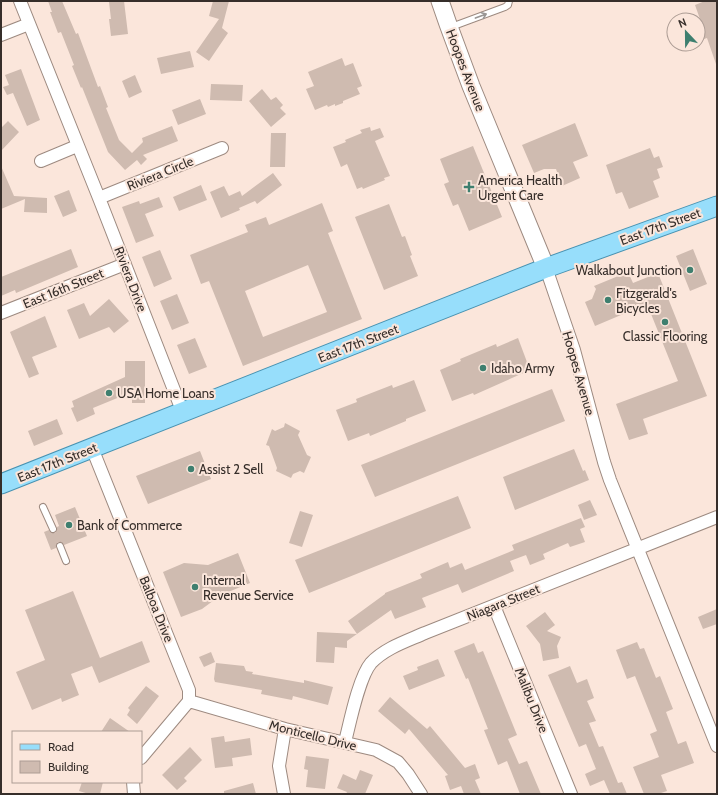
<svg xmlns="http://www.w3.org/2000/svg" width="718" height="795" font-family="Cabin,sans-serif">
	<rect width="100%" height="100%" fill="#fbe6db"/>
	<!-- building -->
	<path fill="#cfbbb0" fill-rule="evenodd" d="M48 1H62L76 34 78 33 98 87 100 86 108 107 106 108 119 140 132 153 143 142 142 138 172 126 178 141 143 155 147 159 141 165 137 160 125 170 108 152 82 87 81 88 72 66 74 65 61 32 58 33 50 12H52Z
		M124 1 128 34 111 36 109 19H111L109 2Z
		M213 1H229L222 28 228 33 209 61 196 52 219 19 209 16Z
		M705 1H717V64H716L707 38 704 39 699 23 701 22 695 5Z
		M190 51 194 67 161 74 157 58Z
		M342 58 345 66 353 63 362 86 357 88 360 94 343 101V103L335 106V104L328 107 327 105 315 110 306 89 314 86 308 72Z
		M21 69 40 120 27 126 13 93 7 95 3 87 9 85 5 75Z
		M135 75 142 92 129 98 122 81Z
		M211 84 243 85 242 101 210 100Z
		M262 89 271 100 276 97 283 105 280 108 286 114 271 127 249 101Z
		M200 99 206 114 178 125 172 110Z
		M8 121 19 132 1 151V128Z
		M575 123 588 156 573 162 580 178 562 186 556 169H544L534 173 522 145Z
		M370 127 371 131 380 128 384 137 375 141 390 176 384 178 385 180 363 189 362 187 357 189 347 164 341 167 333 147 346 142 345 140 362 133 360 130Z
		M271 133H286L285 167H270Z
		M473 146 502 217 469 231 458 204 453 206 444 184 449 182 440 159Z
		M650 148 654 158 659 156 663 167 657 169 660 178 653 181 659 197 629 209 622 192 616 194 606 165Z
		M1 166 14 196 47 198V213L24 212 25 199 1 209Z
		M273 173 282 185 257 204 255 201 239 208 240 210 221 218 210 192 224 186 229 196 240 191 242 196Z
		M201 185 207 200 179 211 173 197Z
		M69 190 77 211 63 217 54 196Z
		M159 197 163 207 145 214 154 236 136 243 122 207 139 201 140 204Z
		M322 203 333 231 328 233 362 319 243 366 209 281 201 284 190 255 248 232 245 225 266 217 269 225ZM308 265 327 312 263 337 245 291Z
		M389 204 402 237 405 236 412 255 410 256 418 276 384 290 355 217Z
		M71 249 78 267 16 293 15 290 1 296V277Z
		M693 249 707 284 690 291 676 256Z
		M160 250 172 279 154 287 142 257Z
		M628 272 633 283 658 273 707 396 643 419 648 434 629 440 616 404 678 381 647 304 595 326 585 302 592 299 596 289 594 286Z
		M177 294 189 323 172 330 160 301Z
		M109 299 129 321 114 333 109 327 79 339 67 310 84 303 90 316Z
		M45 316 57 347 32 357 39 374 29 378 10 332Z
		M195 338 207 367 189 374 177 345Z
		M518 338 530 370 474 395 473 393 452 401 440 370 461 361 460 359 496 344 497 347Z
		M125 361H145V403H132V392L93 408 95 414 77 422 71 408 74 407 72 401 125 377Z
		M414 380 426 411 406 419V421L370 436 369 433 348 441 336 410 357 402 356 399 392 385 393 388Z
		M552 389 565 421 375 497 361 465Z
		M57 419 63 434 34 446 28 431Z
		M285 423 300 431 298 435 307 455 311 457 304 473 300 471 293 474 291 478 276 471 277 468 269 446 266 445 272 429 275 431 284 427Z
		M574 449 583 471 585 470 589 480 515 510 503 477Z
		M200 451 211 479 148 504 136 476Z
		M458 496 471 528 309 593 295 560Z
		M590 500 597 515 584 520 578 505Z
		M75 507 87 536 64 545 61 542H58L56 545V548L51 550 44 532 49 530 51 533H55L57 530V527L59 526 55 515Z
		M300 511 313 515 302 547 289 543Z
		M581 518 585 527 580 529 585 542 570 547 568 543 543 554 545 559 530 565 526 555 510 561 514 571 462 593 458 584 422 598 426 607 395 619 391 610 347 641V648L335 647 334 663 316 662 317 632 357 634 348 621 385 594V593L422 578 420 574 448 562 450 568 462 563 465 570 514 550 512 545Z
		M238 553 250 583 221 595 202 609 181 617 163 572 184 563 208 565Z
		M73 591 100 658 142 641 150 662 99 683 92 666 71 674 79 695 62 702 61 698 32 710 16 672 45 660 25 610Z
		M717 609V624L703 629 698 617Z
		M545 612 555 625 547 631 561 637 557 646 559 658 543 661 540 644 526 626Z
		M637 642 640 649 644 648 656 678 660 676 673 709 666 712 678 744 686 741 694 763 661 775 667 791 658 794H644L633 767 659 757 650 734 657 731 635 676 627 679 616 650Z
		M474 643 478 653 483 651 517 735 508 739 519 764 527 761 541 794H520L507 761 498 765 484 730 488 729 468 678 466 679 454 651Z
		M211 652 215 662 204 667 199 657Z
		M438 659 445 676 409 690 403 676 418 670 417 667Z
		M216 663 244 666 246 671 253 672 252 674 304 683V680L333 687 328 705 293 696 292 700 261 694 262 690 215 682 214 679Z
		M570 666 577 683 587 679 594 698 587 701 596 721 589 723 599 747 603 746 618 783 622 782 627 794H610L604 780 590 786 585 774 596 769 586 744 579 747 548 675Z
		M146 686 159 696 137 724 127 715 130 710 128 708Z
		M390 697 427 729 430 726 465 768 475 764 480 778 475 780 481 794H464L461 786 450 790 445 776 448 775 409 729 405 734 378 711Z
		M110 718 130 732H101Z
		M224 736 225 742 250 738 252 755 232 758 233 766 215 768 211 738Z
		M190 747 202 760 184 778 187 781 177 790 162 775Z
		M306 756 329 759 325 789 306 787 308 770 304 769Z
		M360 770 373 775 365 794H346L347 792 337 788 343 774 356 780Z
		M82 782H103L100 794H89L79 791Z
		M253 783 256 794H224V791Z"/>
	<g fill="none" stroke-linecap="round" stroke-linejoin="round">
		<!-- lane casing -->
		<g stroke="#9d8a80" stroke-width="8">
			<path id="lane" d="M451 27 505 7 508 5 509 1
				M43 507 53 529
				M60 546 66 561"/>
		</g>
		<!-- street casing -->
		<g stroke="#9d8a80" stroke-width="14">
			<path id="street" d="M20 1 99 198 183 413
				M1 35 29 24
				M41 161 77 146
				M99 198 222 148
				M546 268 574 350 604 462 610 480 717 746
				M1 313 125 264
				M92 448 189 690V701L141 758
				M494 606 571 794
				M189 701 285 729 376 750 398 762 408 774 421 794
				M345 742C350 722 359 677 371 663 385 648 407 641 425 633L717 517
				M133 782 134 794
				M284 794 279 766 285 729"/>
		</g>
		<!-- secondary casing -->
		<g stroke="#9d8a80" stroke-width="19">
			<path id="secondary" d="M440 1 448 24 471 86 546 268"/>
		</g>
		<!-- primary casing -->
		<g stroke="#4892b1" stroke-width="21">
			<path id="primary" d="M1 484 546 268 717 206"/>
		</g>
		<!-- lane -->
		<use href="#lane" stroke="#fff" stroke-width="6"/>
		<!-- street -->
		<use href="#street" stroke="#fff" stroke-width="12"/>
		<!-- secondary -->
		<use href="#secondary" stroke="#fff" stroke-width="17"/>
		<!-- primary -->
		<use href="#primary" stroke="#97defb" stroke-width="19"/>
	</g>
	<!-- one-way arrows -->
	<defs><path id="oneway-shaft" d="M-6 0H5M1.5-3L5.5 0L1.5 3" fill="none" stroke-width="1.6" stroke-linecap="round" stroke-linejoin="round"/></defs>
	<use stroke="#9a9694" href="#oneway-shaft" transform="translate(481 16) rotate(-20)"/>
	<!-- markers -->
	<g fill="#3e7f6f" stroke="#fbe6db" stroke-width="1.5">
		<path d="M467 181h4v4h4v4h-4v4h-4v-4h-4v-4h4z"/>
		<circle cx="690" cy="270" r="4"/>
		<circle cx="608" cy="300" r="4"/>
		<circle cx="665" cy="322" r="4"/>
		<circle cx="483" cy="368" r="4"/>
		<circle cx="109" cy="393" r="4"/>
		<circle cx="191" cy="469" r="4"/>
		<circle cx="69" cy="525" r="4"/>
		<circle cx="195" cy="587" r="4"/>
	</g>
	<g text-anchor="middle" stroke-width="4" stroke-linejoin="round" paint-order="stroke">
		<!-- street labels -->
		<g font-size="13" fill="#362e2a" stroke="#fbe6db">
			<text transform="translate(466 70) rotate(69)" y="5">Hoopes Avenue</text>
			<text transform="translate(160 173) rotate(-22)" y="5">Riviera Circle</text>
			<text transform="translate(660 226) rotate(-20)" y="5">East 17th Street</text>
			<text transform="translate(131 279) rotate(69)" y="5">Riviera Drive</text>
			<text transform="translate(63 288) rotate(-22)" y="5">East 16th Street</text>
			<text transform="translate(358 343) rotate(-21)" y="5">East 17th Street</text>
			<text transform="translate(579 373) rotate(74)" y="5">Hoopes Avenue</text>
			<text transform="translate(57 462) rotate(-22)" y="5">East 17th Street</text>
			<text transform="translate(503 602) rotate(-22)" y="5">Niagara Street</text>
			<text transform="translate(157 609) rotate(68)" y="5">Balboa Drive</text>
			<text transform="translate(532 700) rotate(68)" y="5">Malibu Drive</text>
			<text transform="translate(313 735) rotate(14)" y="5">Monticello Drive</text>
		</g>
		<!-- poi labels -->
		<g font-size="13" fill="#362e2a" stroke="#fbe6db" text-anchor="start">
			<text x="478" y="185">America Health<tspan x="478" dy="15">Urgent Care</tspan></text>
			<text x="682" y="275" text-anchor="end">Walkabout Junction</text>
			<text x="616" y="298">Fitzgerald's<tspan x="616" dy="15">Bicycles</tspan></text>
			<text x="665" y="341" text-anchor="middle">Classic Flooring</text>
			<text x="491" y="373">Idaho Army</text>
			<text x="117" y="398">USA Home Loans</text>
			<text x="199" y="474">Assist 2 Sell</text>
			<text x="77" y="530">Bank of Commerce</text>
			<text x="203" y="585">Internal<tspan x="203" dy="15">Revenue Service</tspan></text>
		</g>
	</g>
	<!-- border -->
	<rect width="718" height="795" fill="none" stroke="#362e2a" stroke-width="4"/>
	<!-- legend -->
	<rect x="12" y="731" width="130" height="52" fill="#fbe6db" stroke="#ac9c94"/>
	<rect x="20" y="744" width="20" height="6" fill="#97defb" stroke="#ac9c94"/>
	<text x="48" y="751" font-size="12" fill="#362e2a">Road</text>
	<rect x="20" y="761" width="20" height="12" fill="#cfbbb0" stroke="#ac9c94"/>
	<text x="48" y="771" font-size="12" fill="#362e2a">Building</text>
	<!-- north arrow -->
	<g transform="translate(686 32) rotate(338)"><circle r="19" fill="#fbe6db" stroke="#ac9c94"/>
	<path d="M0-3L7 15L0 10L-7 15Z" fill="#3e7f6f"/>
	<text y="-6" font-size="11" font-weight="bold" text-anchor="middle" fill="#362e2a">N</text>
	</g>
</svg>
